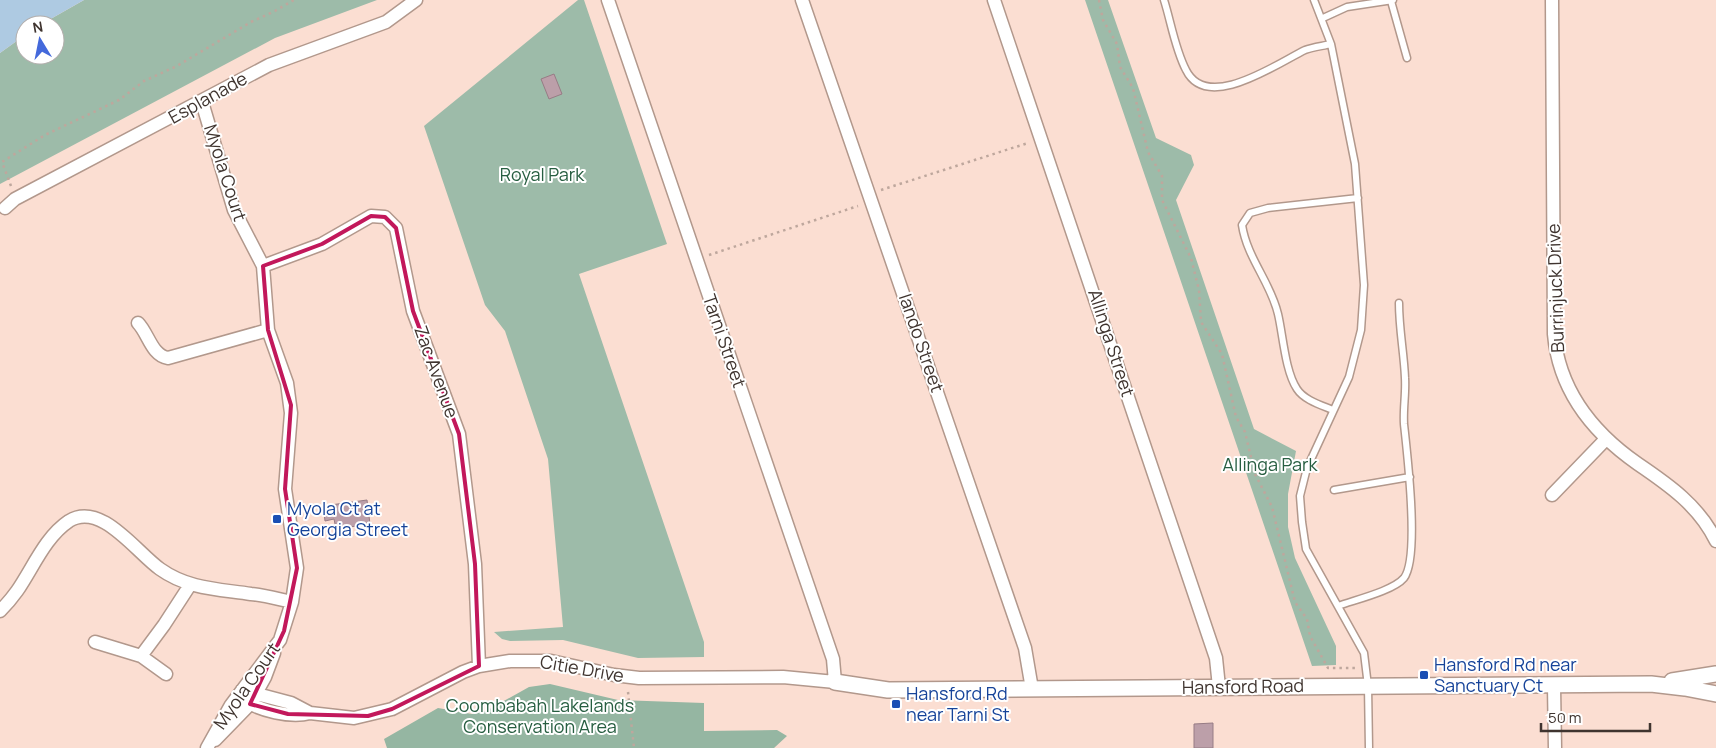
<svg xmlns="http://www.w3.org/2000/svg" width="1716" height="748" font-family="Manrope,sans-serif">
	<rect width="100%" height="100%" fill="#fbded2"/>
	<!-- green -->
	<path fill="#9dbba9" d="M84 0H377L275 38 0 184V53L25 35V55H55V25H40Z
		M578 0H584L667 244 579 274 704 642V657L638 658 563 640 510 641 502 639 494 632 563 627 548 459 505 331 485 305 424 126Z
		M1085 0H1108L1156 138 1191 155 1194 165 1176 200 1254 429 1296 451 1288 494V527L1295 558 1336 646V665L1312 666Z"/>
	<!-- forest -->
	<path fill="#95b6a2" d="M550 684 618 700 704 703V731L777 730 787 736 774 748H387L384 739 438 708 472 714 486 711 529 687Z"/>
	<!-- water -->
	<path fill="#aecae2" d="M0 0H84L40 25H25V35L0 53Z"/>
	<!-- building -->
	<path fill="#bc9fa9" stroke="#977c85" d="M554 74 562 94 549 99 541 79Z
		M367 500 370 524 336 529 334 519 325 521 323 506Z
		M1213 723V748H1194V724Z"/>
	<g fill="none" stroke-linecap="round" stroke-linejoin="round">
		<!-- service casing -->
		<g stroke="#b2988c" stroke-width="9">
			<path id="service" d="M1164 0C1171 22 1175 49 1186 70 1207 113 1278 63 1305 50 1313 47 1323 46 1331 44
				M1314 0 1331 44 1355 164 1364 285 1361 330 1349 377 1307 468 1300 496 1302 522 1306 549 1364 653 1368 686 1369 748
				M1391 1 1407 58
				M1323 18 1347 7 1393 0
				M1333 410C1321 405 1304 400 1297 389 1285 371 1283 335 1278 314 1271 283 1247 258 1242 225L1250 213 1268 208 1358 198
				M1334 490 1410 477
				M1338 606C1354 600 1393 591 1404 578 1420 557 1407 453 1404 424 1403 409 1406 393 1405 378 1404 353 1399 329 1399 303"/>
		</g>
		<!-- minor casing -->
		<g stroke="#b2988c" stroke-width="15">
			<path id="minor" d="M802 0 1025 648 1032 689
				M994 0 1216 658 1219 687
				M1552 0 1554 334C1559 391 1592 432 1638 464 1669 485 1699 506 1716 541
				M202 102 234 210 263 266 268 330 287 383 291 413 285 489 297 568 292 602 280 640 231 705 207 748
				M5 208 15 199 269 65 386 22 416 0
				M263 266 322 244 371 216 385 217 396 228 413 311 459 434 475 564 479 666
				M138 323C148 333 152 356 168 358L268 330
				M1552 495 1606 439
				M0 611C6 605 12 598 17 591 33 568 45 537 69 521 101 501 136 552 160 569 188 589 218 589 251 594 264 595 278 599 292 602
				M95 642 141 656 166 674
				M141 656 164 625 190 585
				M1554 686 1555 748
				M242 690 291 703 310 713 354 718 392 709 463 672 479 666 510 661H551L614 675 639 678 783 677 835 682 833 659 608 0
				M243 699C259 711 291 718 310 713
				M215 740 250 704 265 677 274 653"/>
		</g>
		<!-- tertiary casing -->
		<g stroke="#b2988c" stroke-width="18">
			<path id="tertiary" d="M1672 681 1716 674
				M835 682 888 690 1651 684 1685 688 1716 694"/>
		</g>
		<!-- path -->
		<path stroke="#bea79d" stroke-width="2.5" stroke-dasharray="2.5 4" stroke-linecap="butt" d="M1099 0 1103 20 1117 44 1120 67 1133 88 1148 152 1162 176V200L1191 258 1199 290 1201 322 1222 354 1236 417 1245 432 1255 474 1272 507 1295 602 1307 619 1310 636 1328 668H1357
			M11 186 2 162 45 135 119 100 144 81 177 66 251 22 275 11 294 0
			M881 190 1028 143
			M709 255 858 206
			M628 692 634 748"/>
		<!-- service -->
		<use href="#service" stroke="#fff" stroke-width="6"/>
		<!-- minor -->
		<use href="#minor" stroke="#fff" stroke-width="12"/>
		<!-- tertiary -->
		<use href="#tertiary" stroke="#fff" stroke-width="15"/>
	</g>
	<!-- marked area -->
	<path fill="none" stroke="#c2185b" stroke-width="4" stroke-linejoin="round" d="M371 216 385 217 396 228 413 311 459 434 475 564 479 666 392 709 368 716 288 714 250 704 284 631 297 568 285 489 291 405 268 330 263 266 322 244Z"/>
	<!-- markers -->
	<g fill="#1a4fb4" stroke="#fff" stroke-width="2">
		<rect x="272" y="514" width="10" height="10" rx="2.5"/>
		<rect x="1419" y="670" width="10" height="10" rx="2.5"/>
		<rect x="891" y="699" width="10" height="10" rx="2.5"/>
	</g>
	<g text-anchor="middle" stroke-width="4" stroke-linejoin="round" paint-order="stroke">
		<!-- street labels -->
		<g font-size="18" fill="#3f342f" stroke="#fff">
			<text transform="translate(208 98) rotate(-29)" y="6">Esplanade</text>
			<text transform="translate(225 173) rotate(72)" y="6">Myola Court</text>
			<text transform="translate(1556 288) rotate(-92)" y="6">Burrinjuck Drive</text>
			<text transform="translate(724 341) rotate(71)" y="6">Tarni Street</text>
			<text transform="translate(921 343) rotate(71)" y="6">Iando Street</text>
			<text transform="translate(1111 343) rotate(72)" y="6">Allinga Street</text>
			<text transform="translate(436 372) rotate(70)" y="6">Zac Avenue</text>
			<text transform="translate(582 669) rotate(10)" y="6">Citie Drive</text>
			<text transform="translate(247 686) rotate(-55)" y="6">Myola Court</text>
			<text transform="translate(1243 687) rotate(-1)" y="6">Hansford Road</text>
		</g>
		<!-- park labels -->
		<g font-size="18" fill="#275e41" stroke="#fff">
			<text x="542" y="181">Royal Park</text>
			<text x="1270" y="471">Allinga Park</text>
			<text x="540" y="712">Coombabah Lakelands<tspan x="540" dy="21">Conservation Area</tspan></text>
		</g>
		<!-- transit labels -->
		<g font-size="18" fill="#164399" stroke="#fff" text-anchor="start">
			<text x="287" y="515">Myola Ct at<tspan x="287" dy="21">Georgia Street</tspan></text>
			<text x="1434" y="671">Hansford Rd near<tspan x="1434" dy="21">Sanctuary Ct</tspan></text>
			<text x="906" y="700">Hansford Rd<tspan x="906" dy="21">near Tarni St</tspan></text>
		</g>
	</g>
	<!-- north arrow -->
	<g transform="translate(40 40) rotate(350)"><circle r="24" fill="#ffffff" stroke="#b2aeac"/>
	<path d="M0-4L9 19L0 12L-9 19Z" fill="#4469db"/>
	<text y="-8" font-size="14" font-weight="bold" text-anchor="middle" fill="#3f342f">N</text>
	</g>
	<!-- scale -->
	<path d="M1541 723v8h109v-8" fill="none" stroke="#3f342f" stroke-width="2.5"/>
	<text x="1548" y="723" font-size="15" fill="#3f342f" stroke="#ffffff" stroke-width="4" paint-order="stroke">50 m</text>
</svg>
